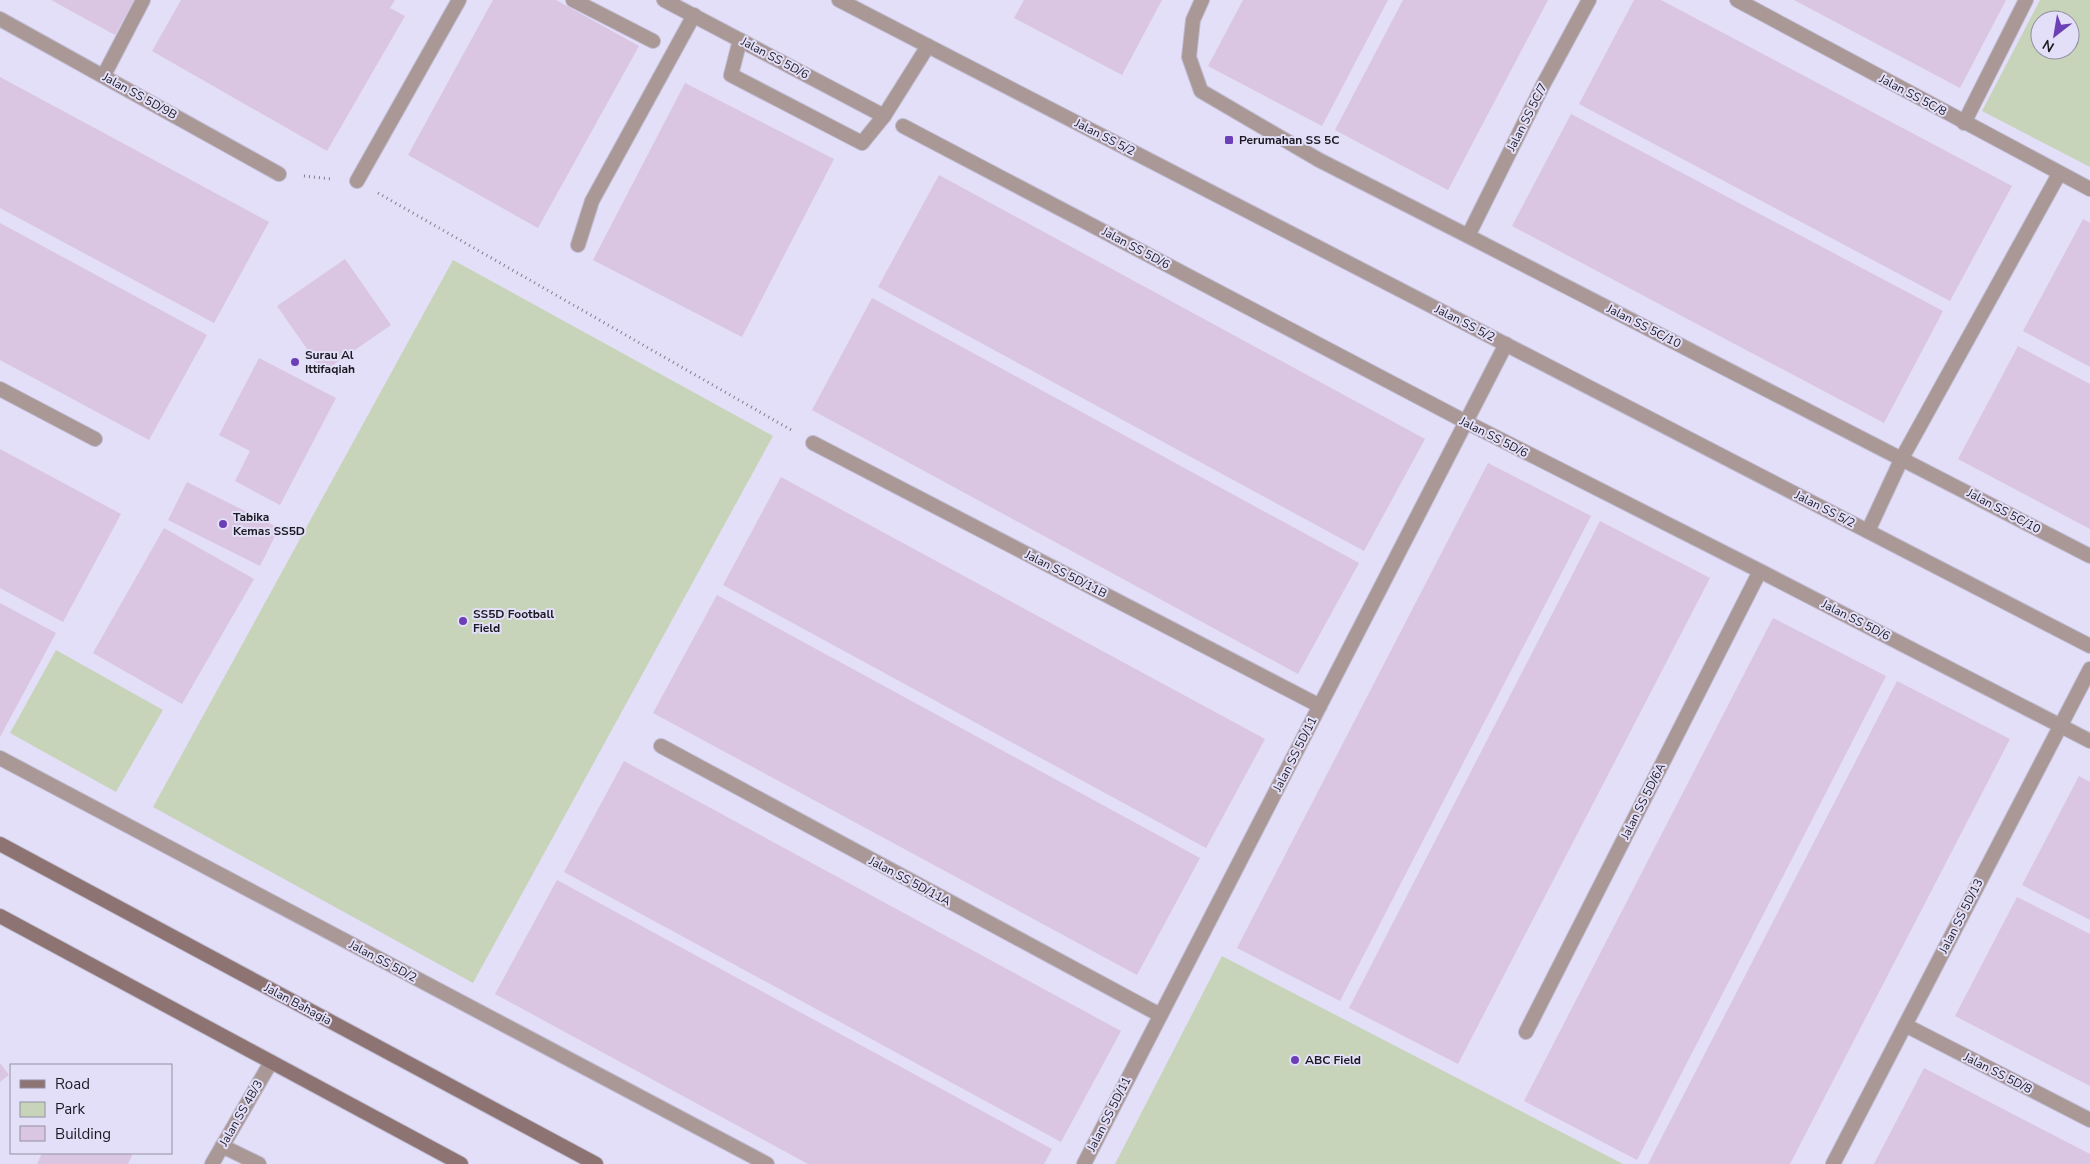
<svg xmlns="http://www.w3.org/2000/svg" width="2090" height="1164" font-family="'Nunito Sans',sans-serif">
	<rect width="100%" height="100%" fill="#e3dff8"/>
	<!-- green -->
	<path fill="#c7d4b9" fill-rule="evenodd" d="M2040 0H2090V167L1982 111ZM2040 20H2070V50H2040Z
		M453 260 773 436 473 983 153 807Z
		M56 650 163 710 116 792 10 733Z
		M1222 956 1623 1164H1115Z"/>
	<!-- building -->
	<path fill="#dac5e2" d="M51 0H134L115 35Z
		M181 0H395L390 8 405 16 327 151 152 51Z
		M493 0H556L639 46 538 228 408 155Z
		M1024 0H1162L1122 75 1014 18Z
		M1243 0H1388L1322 126 1208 66Z
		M1403 0H1548L1448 190 1335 130Z
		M1634 0H1661L2012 186 1950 301 1579 104Z
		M1794 0H2006L1960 88Z
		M0 77 269 222 214 323 0 208Z
		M685 83 834 159 742 337 593 260Z
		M1571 114 1943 311 1884 423 1512 226Z
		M939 175 1425 439 1364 551 878 287Z
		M2083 219 2090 223V367L2023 331Z
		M0 223 207 335 149 440 0 360Z
		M345 259 391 325 323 372 277 306Z
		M872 298 1359 563 1298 674 812 410Z
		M2018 346 2090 384V529L1958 459Z
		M259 358 336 398 280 505 235 481 250 451 219 435Z
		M0 449 121 514 63 622 0 588Z
		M1488 463 1591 516 1340 1001 1237 948Z
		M781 477 1265 739 1206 848 723 585Z
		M187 482 279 528 260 566 168 520Z
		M1600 521 1710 578 1458 1064 1349 1008Z
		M164 528 254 579 182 704 93 653Z
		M717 595 1200 858 1137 975 653 713Z
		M0 603 56 633 0 737Z
		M1773 618 1886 676 1637 1160 1524 1101Z
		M1897 681 2010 739 1790 1164H1648Z
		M624 761 1121 1031 1061 1142 564 872Z
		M2079 776 2090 782V920L2022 885Z
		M557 880 1052 1149 1044 1164H808L495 994Z
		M2017 897 2090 934V1086L1955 1016Z
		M0 1063 9 1075 0 1082Z
		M1924 1068 2090 1154V1164H1874Z
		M42 1153H133L128 1164H37Z"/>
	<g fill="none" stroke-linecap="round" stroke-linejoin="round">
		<!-- service casing -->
		<g stroke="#bfbcd2" stroke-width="16">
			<path id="service" d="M573 0 653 41
				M740 40 731 75 862 143 884 116 928 46
				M104 75 143 0
				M1964 123 2026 0
				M357 181 459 0
				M578 245 592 201 694 15"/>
		</g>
		<!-- minor casing -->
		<g stroke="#bfbcd2" stroke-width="16">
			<path id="minor" d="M664 0 884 116
				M1202 0 1193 20 1189 57 1201 91 1319 160 1468 236 2090 556
				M1737 0 2090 189
				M0 19 279 174
				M903 126 1466 422 1760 571 2090 741
				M1468 236 1543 85 1589 0
				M0 389 95 439
				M813 443 1320 706
				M1868 531 1902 458 2059 174
				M661 746 1160 1015
				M0 758 767 1164
				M1905 1025 2090 1120
				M1526 1032 1760 571
				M222 1146 259 1164
				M212 1164 271 1062
				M1084 1164 1506 344
				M1833 1164 2090 669"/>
		</g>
		<!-- tertiary casing -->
		<g stroke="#bfbcd2" stroke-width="16">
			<path id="tertiary" d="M839 0 2090 646"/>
		</g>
		<!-- secondary casing -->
		<g stroke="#bfbcd2" stroke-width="16">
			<path id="secondary" d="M0 844 596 1164
				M0 916 461 1164"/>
		</g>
		<!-- path -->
		<path stroke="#817f90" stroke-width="3" stroke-dasharray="1 4" stroke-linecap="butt" d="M304 176 332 179
			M378 193 793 431"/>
		<!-- service -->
		<use href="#service" stroke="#aa9897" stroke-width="14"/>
		<!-- minor -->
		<use href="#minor" stroke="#aa9897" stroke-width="14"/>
		<!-- tertiary -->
		<use href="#tertiary" stroke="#aa9897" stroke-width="14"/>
		<!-- secondary -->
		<use href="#secondary" stroke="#8d7473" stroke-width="14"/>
	</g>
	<!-- markers -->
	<g fill="#6c3fb7" stroke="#e3dff8" stroke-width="2">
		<rect x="1224" y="135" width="10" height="10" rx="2.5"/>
		<circle cx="295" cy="362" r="5"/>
		<circle cx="223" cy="524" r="5"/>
		<circle cx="463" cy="621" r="5"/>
		<circle cx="1295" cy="1060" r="5"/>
	</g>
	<g text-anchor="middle" stroke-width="4" stroke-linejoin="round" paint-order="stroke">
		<!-- street labels -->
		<g font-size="12" fill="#1b1a23" stroke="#e3dff8">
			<text transform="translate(775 58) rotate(28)" y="4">Jalan SS 5D/6</text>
			<text transform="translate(1913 95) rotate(28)" y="4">Jalan SS 5C/8</text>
			<text transform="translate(140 96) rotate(29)" y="4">Jalan SS 5D/9B</text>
			<text transform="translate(1527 117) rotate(-63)" y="4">Jalan SS 5C/7</text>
			<text transform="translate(1105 137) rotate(27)" y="4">Jalan SS 5/2</text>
			<text transform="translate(1136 248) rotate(28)" y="4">Jalan SS 5D/6</text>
			<text transform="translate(1465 323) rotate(27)" y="4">Jalan SS 5/2</text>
			<text transform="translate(1644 326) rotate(27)" y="4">Jalan SS 5C/10</text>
			<text transform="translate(1494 437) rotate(27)" y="4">Jalan SS 5D/6</text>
			<text transform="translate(1825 509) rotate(27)" y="4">Jalan SS 5/2</text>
			<text transform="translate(2004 511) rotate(28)" y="4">Jalan SS 5C/10</text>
			<text transform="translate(1066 574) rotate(27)" y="4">Jalan SS 5D/11B</text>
			<text transform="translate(1856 620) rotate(27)" y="4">Jalan SS 5D/6</text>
			<text transform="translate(1295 754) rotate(-63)" y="4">Jalan SS 5D/11</text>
			<text transform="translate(1643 801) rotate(-63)" y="4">Jalan SS 5D/6A</text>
			<text transform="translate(910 881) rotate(28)" y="4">Jalan SS 5D/11A</text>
			<text transform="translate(1961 916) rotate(-63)" y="4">Jalan SS 5D/13</text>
			<text transform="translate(383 961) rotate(28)" y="4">Jalan SS 5D/2</text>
			<text transform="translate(298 1004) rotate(28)" y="4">Jalan Bahagia</text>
			<text transform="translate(1998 1073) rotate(27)" y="4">Jalan SS 5D/8</text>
			<text transform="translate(241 1113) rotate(-60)" y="4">Jalan SS 4B/3</text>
			<text transform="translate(1109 1114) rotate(-63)" y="4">Jalan SS 5D/11</text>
		</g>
		<!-- poi labels -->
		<g font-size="12" font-weight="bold" fill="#1b1a23" stroke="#e3dff8" text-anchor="start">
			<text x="1239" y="144">Perumahan SS 5C</text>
			<text x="305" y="359">Surau Al<tspan x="305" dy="14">Ittifaqiah</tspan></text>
			<text x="233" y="521">Tabika<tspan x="233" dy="14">Kemas SS5D</tspan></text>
			<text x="473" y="618">SS5D Football<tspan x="473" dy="14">Field</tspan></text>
			<text x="1305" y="1064">ABC Field</text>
		</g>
	</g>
	<!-- legend -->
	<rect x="10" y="1064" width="162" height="90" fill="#e3dff8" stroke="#9390a3"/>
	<rect x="20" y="1080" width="25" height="8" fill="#8d7473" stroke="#9390a3"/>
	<text x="55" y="1089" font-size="15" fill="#1b1a23">Road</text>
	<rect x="20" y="1102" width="25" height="15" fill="#c7d4b9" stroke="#9390a3"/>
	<text x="55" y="1114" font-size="15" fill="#1b1a23">Park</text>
	<rect x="20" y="1126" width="25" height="15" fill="#dac5e2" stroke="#9390a3"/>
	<text x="55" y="1139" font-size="15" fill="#1b1a23">Building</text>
	<!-- north arrow -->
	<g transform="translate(2055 35) rotate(211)"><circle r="24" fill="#e3dff8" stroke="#9390a3"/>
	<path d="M0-4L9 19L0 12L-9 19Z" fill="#6c3fb7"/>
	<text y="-8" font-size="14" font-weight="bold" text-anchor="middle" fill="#1b1a23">N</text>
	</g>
</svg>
